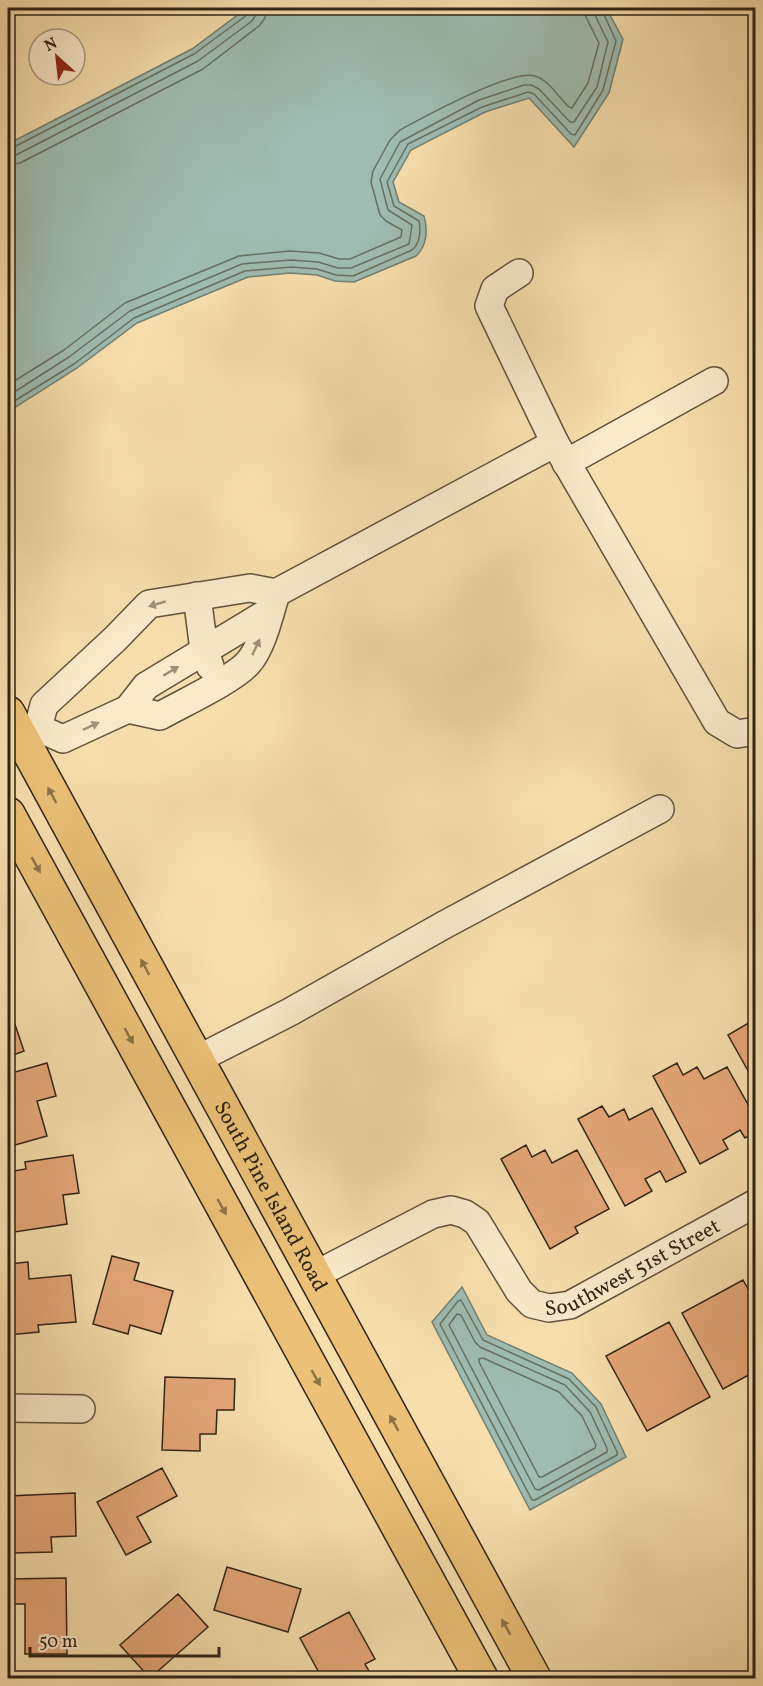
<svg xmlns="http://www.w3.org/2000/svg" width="763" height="1686" font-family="Vollkorn,serif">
	<rect width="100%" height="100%" fill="#f7dfad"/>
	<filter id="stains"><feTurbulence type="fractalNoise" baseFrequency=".00333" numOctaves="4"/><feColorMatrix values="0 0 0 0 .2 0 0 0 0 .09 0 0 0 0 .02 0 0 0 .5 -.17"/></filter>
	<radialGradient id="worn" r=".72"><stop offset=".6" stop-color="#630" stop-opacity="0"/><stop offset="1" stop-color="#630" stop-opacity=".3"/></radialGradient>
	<!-- water -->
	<path fill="#9ebcb1" stroke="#717f72" stroke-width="1.5" d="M247 8H606L623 39 609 93 574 147 529 98 485 112 411 150 393 182 399 202 424 216C428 230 427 246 416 256L354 282 335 281 317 275 290 273 248 277 137 323 77 368 8 412V144L192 49Z
		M462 1287 487 1335 572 1373 601 1404 626 1457 530 1510 432 1322Z"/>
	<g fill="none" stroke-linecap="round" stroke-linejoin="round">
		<!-- shore -->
		<path stroke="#667062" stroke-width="1.5" d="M8 149 12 148 194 54 247 15 250 8
			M8 156 16 155 198 61 252 21 256 15 257 8
			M8 165 20 163 203 69 259 26 265 18 266 8
			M8 385 64 350 125 303 239 256 290 251 319 253 339 259H350L401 237 402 230 386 221 380 215 371 182 373 171 390 140 400 130C424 117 511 69 535 76 549 80 559 98 569 107L572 108 588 83 599 43 586 17 585 8
			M8 396 69 357 130 311 242 264 291 260 318 262 338 268H351L409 244 412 225 388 210 380 179 400 142 479 100 524 85H531L539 89 570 122H574L597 87 608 42 595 15 594 8
			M8 405 74 364 134 318 245 271 291 267 317 269 336 275 353 276 412 250C420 244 421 230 419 221L394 206 387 182 408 144 482 107 528 92 534 94 571 134 575 135 603 90 616 41 601 8
			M461 1300 483 1340 569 1379 596 1407 617 1452V1455L535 1500H532L440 1324 458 1301Z
			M457 1314 461 1315 475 1342 480 1347 565 1385 590 1412 607 1448V1452L539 1490 535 1489 449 1325Z
			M483 1358 559 1392 582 1416 596 1445 595 1448 542 1477H539L479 1362V1359Z"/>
	</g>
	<!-- building -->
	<path fill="#e6a77a" stroke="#2e2313" stroke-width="1.5" d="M8 1004 24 1051 8 1057Z
		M752 1021 756 1027V1085L728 1035Z
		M47 1063 56 1096 37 1101 47 1136 8 1147V1074Z
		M677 1063 683 1075 697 1067 704 1079 727 1067 756 1119V1132L745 1138 740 1130 723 1140 728 1149 700 1164 653 1076Z
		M602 1106 609 1117 624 1109 629 1120 652 1108 686 1172 666 1182 660 1171 645 1179 652 1191 625 1206 578 1119Z
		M526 1145 532 1157 545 1150 552 1163 577 1150 609 1209 575 1227 578 1233 550 1249 501 1159Z
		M73 1155 79 1193 63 1195 67 1224 8 1233V1198H9L8 1172 26 1169 25 1162Z
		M112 1256 139 1263 134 1280 173 1291 161 1334 130 1325 128 1334 93 1324Z
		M28 1262 29 1279 71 1275 76 1322 38 1325 39 1332 8 1335V1264Z
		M743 1280 756 1303V1371L723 1389 682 1313Z
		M669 1322 710 1397 647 1431 606 1356Z
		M165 1377 235 1379 234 1410H217L216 1434H200V1451L162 1450Z
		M162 1468 177 1496 137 1517 151 1542 126 1555 97 1502Z
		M75 1493 76 1536 51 1537 52 1552 13 1553 12 1535H8V1496Z
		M227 1567 301 1589 288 1632 214 1610Z
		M66 1578 67 1654H25V1604H9V1579Z
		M178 1594 208 1627 150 1678 120 1645Z
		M349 1612 375 1659 365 1664 373 1678H322L300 1638Z"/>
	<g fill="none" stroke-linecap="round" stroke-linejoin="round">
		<!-- minor casing -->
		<g stroke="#60523a" stroke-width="30">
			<g id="minor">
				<path d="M519 273 495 289 489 306 555 443 717 722 737 734 756 731"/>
				<path d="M566 463 714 381"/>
				<path d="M197 596 204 650 210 666"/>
				<path d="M128 709 146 686 270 611"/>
				<path d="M38 728 63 739 128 709 160 716C183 703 233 680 248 663 262 648 270 613 276 593"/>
				<path d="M8 743 38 728 44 705 115 639 149 604 250 588 276 593 555 443"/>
				<path d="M196 1060 290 1012 444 925 660 809"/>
				<path id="s1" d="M313 1276 433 1214 451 1210 465 1214 477 1222 519 1291 532 1304 549 1308 570 1305 756 1203"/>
				<path d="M8 1408 81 1409"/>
			</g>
		</g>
		<!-- major casing -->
		<g stroke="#2e2313" stroke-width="36">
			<g id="major">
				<path id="s2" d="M8 713 534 1678"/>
				<path d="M8 814 481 1678"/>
			</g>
		</g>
		<!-- minor -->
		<use href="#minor" stroke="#faeaca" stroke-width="27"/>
		<!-- major -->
		<use href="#major" stroke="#ecc076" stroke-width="33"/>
	</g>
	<!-- one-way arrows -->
	<defs><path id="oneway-solid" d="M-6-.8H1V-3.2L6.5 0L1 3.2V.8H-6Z" transform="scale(1.5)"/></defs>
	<g fill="#9e9078">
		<use href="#oneway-solid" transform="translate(157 604) rotate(164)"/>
		<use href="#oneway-solid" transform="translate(256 647) rotate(-65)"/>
		<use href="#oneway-solid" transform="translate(171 671) rotate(-31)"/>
		<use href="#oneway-solid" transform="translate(91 726) rotate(-25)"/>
	</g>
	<g fill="#8d7244">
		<use href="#oneway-solid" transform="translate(52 795) rotate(-118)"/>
		<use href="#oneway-solid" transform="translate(36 865) rotate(61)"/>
		<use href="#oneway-solid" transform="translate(145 967) rotate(-118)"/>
		<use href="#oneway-solid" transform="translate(129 1036) rotate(61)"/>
		<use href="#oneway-solid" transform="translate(222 1207) rotate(61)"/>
		<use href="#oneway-solid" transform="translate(316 1378) rotate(61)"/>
		<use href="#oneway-solid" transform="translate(394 1423) rotate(-119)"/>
		<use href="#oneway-solid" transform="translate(506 1627) rotate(-119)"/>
	</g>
	<g text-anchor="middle" stroke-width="4.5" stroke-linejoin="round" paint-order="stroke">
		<!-- street labels -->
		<g font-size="21" fill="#2e2313" stroke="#faeaca">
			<text dy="7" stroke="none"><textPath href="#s2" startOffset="550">South Pine Island Road</textPath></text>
			<text dy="7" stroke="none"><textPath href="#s1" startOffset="392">Southwest 51st Street</textPath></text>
		</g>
	</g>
	<!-- margin -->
	<rect width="763" height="1686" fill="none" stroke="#f7dfad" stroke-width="30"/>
	<rect x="9" y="9" width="745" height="1668" fill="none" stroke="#2e2313" stroke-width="3"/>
	<rect x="15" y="15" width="733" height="1656" fill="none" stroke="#2e2313" stroke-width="1.5"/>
	<!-- north arrow -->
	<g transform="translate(57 57) rotate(333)"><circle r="28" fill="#faeaca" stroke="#a89a81" stroke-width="1.5"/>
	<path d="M0-4.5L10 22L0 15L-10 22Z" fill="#8f2418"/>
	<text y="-9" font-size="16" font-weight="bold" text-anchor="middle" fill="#2e2313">N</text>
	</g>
	<!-- scale -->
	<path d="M30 1647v9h189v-9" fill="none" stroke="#2e2313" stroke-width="3"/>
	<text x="39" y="1647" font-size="18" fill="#2e2313" stroke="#faeaca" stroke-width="4.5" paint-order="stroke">50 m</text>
	<rect width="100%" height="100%" filter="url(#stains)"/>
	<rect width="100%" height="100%" fill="url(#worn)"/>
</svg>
